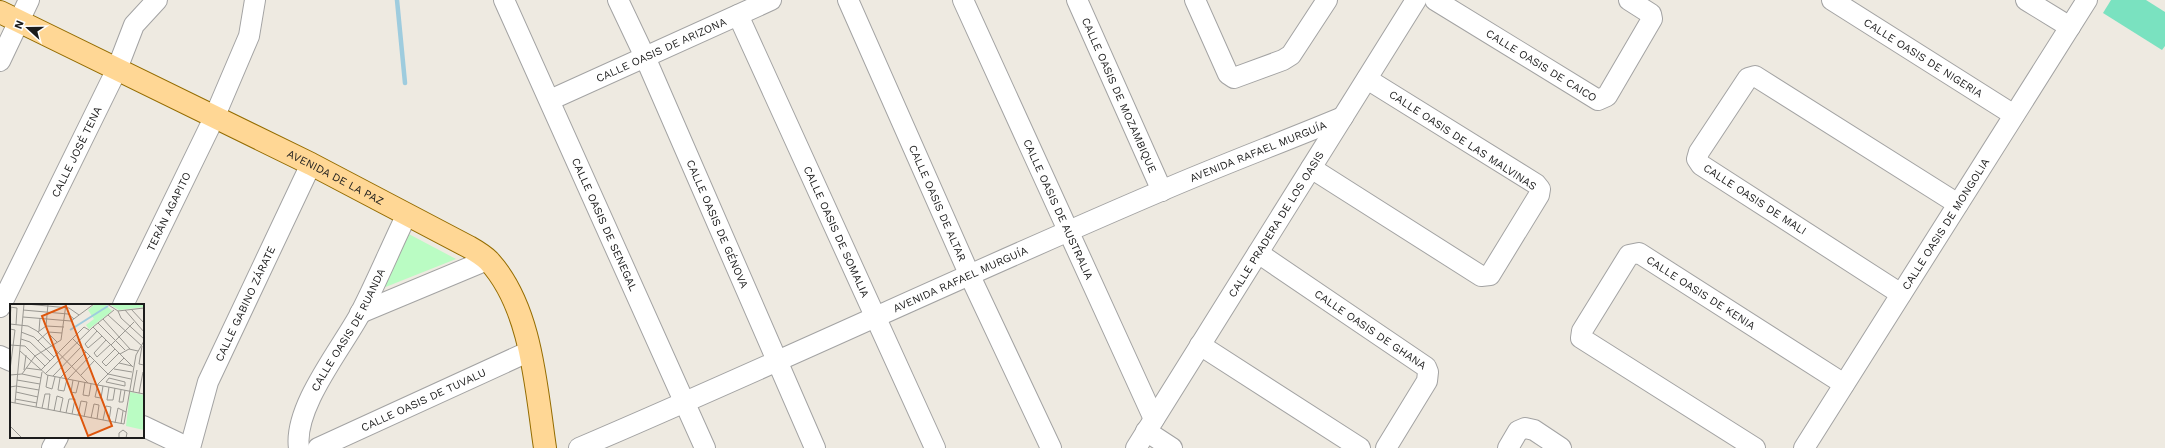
<svg xmlns="http://www.w3.org/2000/svg" width="2165" height="448" font-family="'Work Sans',sans-serif">
	<rect width="100%" height="100%" fill="#eeeae1"/>
	<!-- park -->
	<path fill="#bafcc3" d="M405 232 456 259 383 288Z"/>
	<!-- pitch -->
	<path fill="#7ae2c0" d="M2111 0H2146L2165 12V46L2162 50 2103 13Z"/>
	<g fill="none" stroke-linecap="round" stroke-linejoin="round">
		<!-- stream -->
		<path stroke="#9eccde" stroke-width="4.5" d="M397 0 405 83"/>
		<!-- minor casing -->
		<g stroke="#a3a3a3" stroke-width="22">
			<g id="minor">
				<path id="s1" d="M504 0 705 448"/>
				<path id="s2" d="M618 0 645 57 815 448"/>
				<path id="s3" d="M848 0 970 276 1051 448"/>
				<path id="s4" d="M963 0 1154 419"/>
				<path id="s5" d="M1077 0 1162 191"/>
				<path d="M1195 0 1228 74 1234 78 1283 60 1291 55 1327 0"/>
				<path id="s6" d="M1435 0 1598 100 1607 96 1652 19 1651 14 1629 0"/>
				<path id="s7" d="M1832 0 2014 115"/>
				<path d="M2026 0 2070 27"/>
				<path id="s8" d="M738 15 935 448"/>
				<path d="M0 61 29 0"/>
				<path id="s9" d="M550 100 771 0"/>
				<path d="M1311 168 1481 276 1490 275 1539 195 1540 189 1536 184 1367 79"/>
				<path id="s10" d="M1258 253 1426 367 1428 372 1427 381 1386 448"/>
				<path d="M1901 294 1701 165 1697 159 1699 152 1748 78 1755 76 1958 204"/>
				<path id="s11" d="M123 305 214 118 249 36 255 0"/>
				<path id="s12" d="M0 307 117 69 134 25 157 0"/>
				<path d="M360 313 487 260"/>
				<path d="M1200 345 1360 448"/>
				<path d="M0 356 11 361"/>
				<path d="M143 426 189 448"/>
				<path d="M1146 431 1172 448"/>
				<path d="M52 448 58 437"/>
				<path id="s13" d="M190 448 208 382 311 164"/>
				<path id="s14" d="M299 448C293 408 341 349 360 314 377 281 391 247 407 214"/>
				<path id="s15" d="M318 448 530 351"/>
				<path id="s16" d="M579 448C774 365 966 274 1161 191 1221 165 1283 142 1343 117"/>
				<path id="s17" d="M1136 448 1416 0"/>
				<path d="M1508 448 1518 431 1525 428 1534 430 1561 448"/>
				<path id="s18" d="M1755 448 1581 338 1582 331 1629 255 1639 253 1844 384"/>
				<path id="s19" d="M1804 448 2087 0"/>
			</g>
		</g>
		<!-- major casing -->
		<g stroke="#946c00" stroke-width="24">
			<g id="major">
				<path id="s20" d="M0 12 311 164 469 247C476 251 483 255 489 261 532 308 536 388 545 448"/>
			</g>
		</g>
		<!-- minor -->
		<use href="#minor" stroke="#fff" stroke-width="20"/>
		<!-- major -->
		<use href="#major" stroke="#ffd795" stroke-width="22"/>
	</g>
	<g text-anchor="middle" stroke-width="3.5" stroke-linejoin="round" paint-order="stroke">
		<!-- street labels -->
		<g font-size="11" fill="#1c1c1c" stroke="#fff">
			<text dy="4" stroke="none"><textPath href="#s9" startOffset="122">CALLE OASIS DE ARIZONA</textPath></text>
			<text dy="4" stroke="none"><textPath href="#s7" startOffset="108">CALLE OASIS DE NIGERIA</textPath></text>
			<text dy="4" stroke="none"><textPath href="#s6" startOffset="125">CALLE OASIS DE CAICO</textPath></text>
			<text dy="4" stroke="none"><textPath href="#s5" startOffset="104">CALLE OASIS DE MOZAMBIQUE</textPath></text>
			<text transform="translate(1463 140) rotate(33)" y="4">CALLE OASIS DE LAS MALVINAS</text>
			<text dy="4" stroke="none"><textPath href="#s12" startOffset="173">CALLE JOSÉ TENA</textPath></text>
			<text dy="4" stroke="none"><textPath href="#s16" startOffset="741">AVENIDA RAFAEL MURGUÍA</textPath></text>
			<text dy="4" stroke="none"><textPath href="#s20" startOffset="374">AVENIDA DE LA PAZ</textPath></text>
			<text transform="translate(1755 199) rotate(33)" y="4">CALLE OASIS DE MALI</text>
			<text dy="4" stroke="none"><textPath href="#s3" startOffset="222">CALLE OASIS DE ALTAR</textPath></text>
			<text dy="4" stroke="none"><textPath href="#s4" startOffset="230">CALLE OASIS DE AUSTRALIA</textPath></text>
			<text dy="4" stroke="none"><textPath href="#s11" startOffset="104">TERÁN AGAPITO</textPath></text>
			<text dy="4" stroke="none"><textPath href="#s1" startOffset="246">CALLE OASIS DE SENEGAL</textPath></text>
			<text dy="4" stroke="none"><textPath href="#s2" startOffset="245">CALLE OASIS DE GÉNOVA</textPath></text>
			<text dy="4" stroke="none"><textPath href="#s17" startOffset="264">CALLE PRADERA DE LOS OASIS</textPath></text>
			<text dy="4" stroke="none"><textPath href="#s19" startOffset="265">CALLE OASIS DE MONGOLIA</textPath></text>
			<text dy="4" stroke="none"><textPath href="#s8" startOffset="238">CALLE OASIS DE SOMALIA</textPath></text>
			<text dy="4" stroke="none"><textPath href="#s16" startOffset="417">AVENIDA RAFAEL MURGUÍA</textPath></text>
			<text dy="4" stroke="none"><textPath href="#s18" startOffset="386">CALLE OASIS DE KENIA</textPath></text>
			<text dy="4" stroke="none"><textPath href="#s13" startOffset="155">CALLE GABINO ZÁRATE</textPath></text>
			<text dy="4" stroke="none"><textPath href="#s14" startOffset="130">CALLE OASIS DE RUANDA</textPath></text>
			<text dy="4" stroke="none"><textPath href="#s10" startOffset="136">CALLE OASIS DE GHANA</textPath></text>
			<text dy="4" stroke="none"><textPath href="#s15" startOffset="116">CALLE OASIS DE TUVALU</textPath></text>
		</g>
	</g>
	<!-- overview -->
	<g transform="translate(10 304)">
		<rect width="134" height="134" fill="#eeeae1"/>
		<path d="M85 0H95L102 7 79 25 76 21 84 15 78 6ZM99 0H134V3L109 6ZM120 88 134 91V126L116 122Z" fill="#bafcc3"/>
		<path fill="none" stroke="#9eccde" stroke-width="2" d="M60 26 98 2"/>
		<path fill="none" stroke="#9a9892" stroke-width="1" d="M16 0 59 4 69 11M97 0 108 7 134 4M0 3 7 4 6 21M121 5 134 19M13 6 58 10 64 15M115 6 134 28M108 7 111 14 134 35M98 11 132 42 129 60 134 61M13 13 61 17 84 0M0 15 1 3M93 15 120 45M88 19 115 46M0 20 18 22 27 27 78 79M36 22 38 0M83 23 123 63M0 25 5 26 0 66M29 27 30 14M87 27 75 40 78 44 92 32M11 28 24 33 44 53M28 28 36 22 54 23M38 29 47 38M11 35 20 38 40 57M63 35 98 70 121 75M96 36 84 49 87 53 101 40M28 37 38 28 52 29M0 41 15 42 35 62M101 41 124 18M105 45 92 58 96 62 109 49M10 47 37 71 134 90M110 50 119 45 128 47M109 59 122 62M16 64 31 66 74 23 79 26M104 65 122 68M14 66 16 51M12 70 31 74M35 70 83 23 104 6M0 71 12 70 25 52 51 36 56 0M38 71 36 83 42 85 45 73M71 71 84 57M43 72 71 43M99 74 115 78V82L96 78ZM57 75 54 87 48 86 50 74 76 48M58 75 80 52M7 76 30 80M63 76 61 88 66 89 69 77M75 78 73 91 79 92 81 80M93 82 91 94 85 93 88 80 114 54M0 83 6 82 29 86M99 83 97 96H103L105 84M111 86 109 98H113L115 86M6 88 28 93M123 88 127 66M129 89 133 68M5 95 27 99M0 98 114 120 126 51 134 37M5 99 14 0M26 103 32 68M32 104 35 90H40L38 105M44 107 47 92 53 94 50 108M56 109 59 95H65L62 110M68 111 71 97 77 98 74 113M81 114 84 100 89 101 87 115M93 116 96 102 101 103 99 117M105 119 108 104 116 108M111 120 113 107M0 122 12 134M109 134V129L113 126 117 129 116 134"/>
		<path fill="#de560d" fill-opacity="0.15" stroke="#de560d" stroke-width="2" d="M56 2 102 122 78 132 32 12Z"/>
		<rect width="134" height="134" fill="none" stroke="#1c1c1c" stroke-width="2"/>
	</g>
	<!-- north arrow -->
	<g transform="translate(28 28) rotate(291)" stroke="#ffffff" stroke-width="3" paint-order="stroke">
	<path d="M0-3L7 15L0 10L-7 15Z" fill="#1c1c1c"/>
	<text y="-6" font-size="11" font-weight="bold" text-anchor="middle" fill="#1c1c1c">N</text>
	</g>
</svg>
